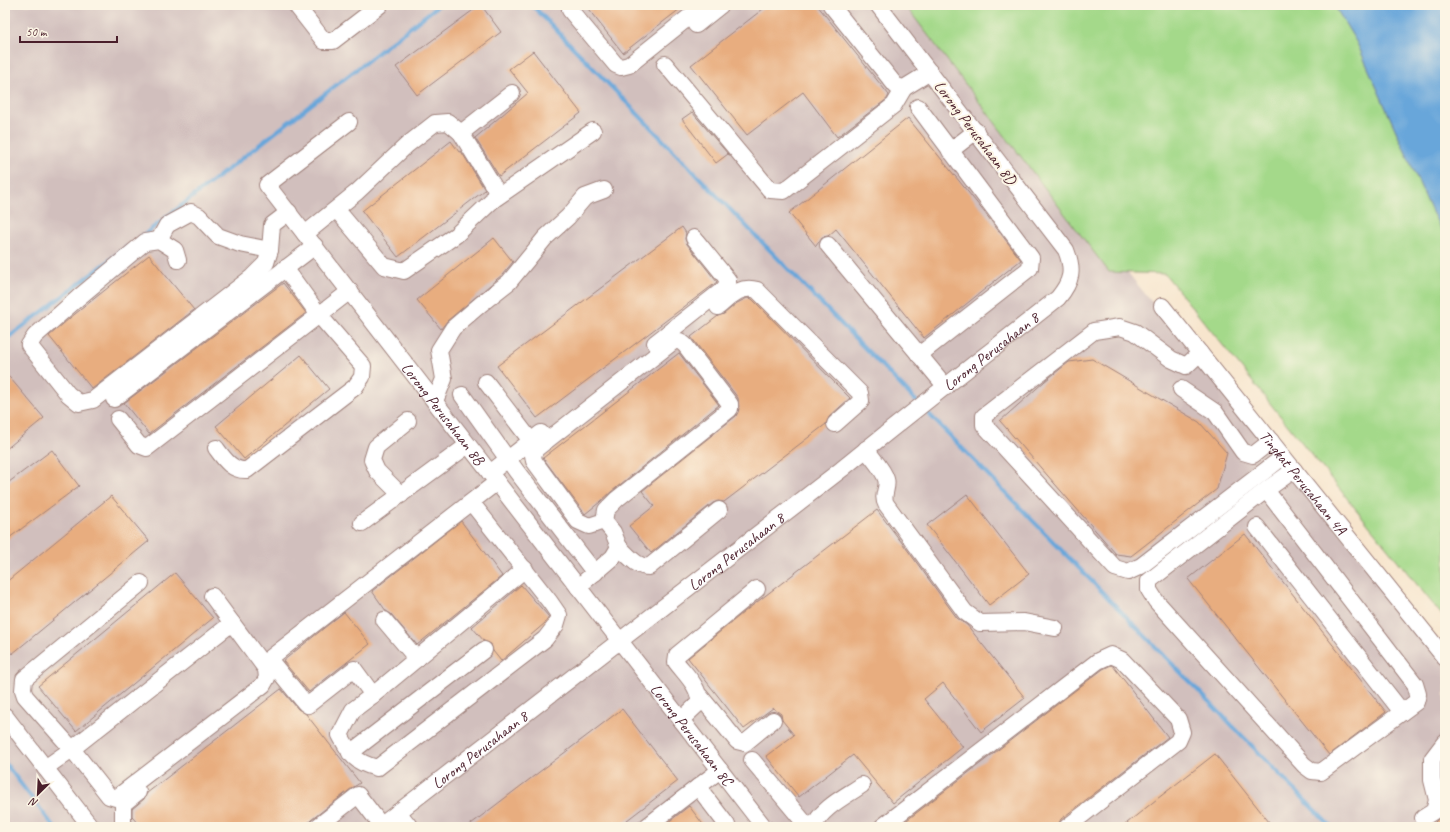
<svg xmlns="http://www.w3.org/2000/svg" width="1450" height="832" font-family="Caveat,sans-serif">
	<rect width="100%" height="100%" fill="#fcf5e5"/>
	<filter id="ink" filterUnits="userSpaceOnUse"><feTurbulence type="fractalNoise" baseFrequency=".025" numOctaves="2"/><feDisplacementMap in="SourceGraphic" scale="8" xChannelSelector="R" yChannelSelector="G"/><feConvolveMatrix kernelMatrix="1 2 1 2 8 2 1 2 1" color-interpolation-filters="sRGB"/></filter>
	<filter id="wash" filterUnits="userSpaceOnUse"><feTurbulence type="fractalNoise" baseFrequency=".012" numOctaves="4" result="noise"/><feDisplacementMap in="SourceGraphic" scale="16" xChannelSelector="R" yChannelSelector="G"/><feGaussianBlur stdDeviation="0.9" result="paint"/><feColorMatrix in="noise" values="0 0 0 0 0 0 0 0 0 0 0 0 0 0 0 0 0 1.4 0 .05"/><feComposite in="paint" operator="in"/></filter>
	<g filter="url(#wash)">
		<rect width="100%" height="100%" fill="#f7e5cd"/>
		<!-- industrial -->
		<path fill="#d1bfbd" d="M5 5H909L1445 661V827H5Z"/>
		<!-- green -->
		<path fill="#a4d98a" stroke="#777c5a" d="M905 5H1334L1357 43 1432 212 1445 236V619L1165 274 1109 272Z"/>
		<!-- water -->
		<path fill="#68a6da" stroke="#596282" d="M1334 5H1445V236L1432 212 1357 43Z"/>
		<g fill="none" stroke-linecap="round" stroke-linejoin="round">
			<!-- stream -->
			<path stroke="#68a6da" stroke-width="4" d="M532 5 919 404
				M141 237 439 5
				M5 340 127 247
				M924 409 1331 827
				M5 763 54 827"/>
		</g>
		<g id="blocks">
			<!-- building -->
			<path fill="#e8ad7f" d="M480 5H481L501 32 417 95 396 67Z
				M585 5H685L623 53Z
				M768 5H817L889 95 887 99 837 137 803 92 747 135 691 65Z
				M533 51 581 113 499 176 475 138 528 93 509 69Z
				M692 112 728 154 716 163 682 119Z
				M908 118 985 213 1021 260 924 338 836 229 828 236 822 237 816 246 789 213Z
				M451 141 459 152 461 151 485 190 398 257 362 211Z
				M682 227 686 233 685 239 687 244 717 282 537 418 497 366Z
				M494 238 513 262 502 275 447 321 441 329 417 300Z
				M149 255 194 310 92 389 49 336 70 318Z
				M283 283 306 313 149 434 124 403Z
				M747 298 752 299 850 398 829 417 826 424 724 502 718 501 713 503 651 553 629 526 654 506 642 491 736 416 739 409 738 398 691 337 718 316 724 314 737 303Z
				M679 353 719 405 611 492 600 502 585 514 543 458Z
				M301 355 329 389 244 459 216 426Z
				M1092 359 1199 422 1227 453 1217 489 1131 556 1116 554 1000 421 1045 381 1069 362Z
				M5 372 44 418 5 450Z
				M52 450 79 486 5 541V485Z
				M967 494 1029 574 989 605 927 525Z
				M111 496 149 541 12 654 5 646V583Z
				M877 510 906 548 957 618 967 625 1025 698 981 732 943 683 924 699 963 747 893 803 853 755 799 797 766 756 794 735 782 720 781 714 773 708 744 729 688 658 744 612Z
				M461 521 502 576 417 645 391 614 386 611 372 591Z
				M1245 534 1386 712 1329 755 1188 579Z
				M175 573 213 618 76 731 38 686Z
				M521 585 549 617 545 623 501 661 493 651 491 644 484 641 472 627Z
				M344 612 370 644 309 692 283 661Z
				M1111 665 1113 666 1168 737 1061 819 1057 827H898L1103 669Z
				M281 689 298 709 306 714 360 783 352 788 311 820 304 827H141L132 817V809L144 799 147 793Z
				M622 709 678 781 618 827H467Z
				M1215 754 1273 827H1122L1157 799Z
				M689 806 705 827H662Z
				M1445 807V827H1439L1435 822 1443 814Z"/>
		</g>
	</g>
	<g filter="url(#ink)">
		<use href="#blocks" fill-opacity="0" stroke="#a0827c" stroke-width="1"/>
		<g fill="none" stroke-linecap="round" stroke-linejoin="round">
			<!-- minor casing -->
			<g stroke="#a0827c" stroke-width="18">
				<g id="minor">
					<path d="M296 5 324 41H333L380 5"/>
					<path d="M831 5 896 86 904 88 930 72"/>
					<path d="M570 10 616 65 621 67 629 65 704 5"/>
					<path d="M696 25 721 5"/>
					<path d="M665 64 770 190 784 191 894 105 904 88"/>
					<path d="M918 107 1031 258 1030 268 919 355"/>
					<path id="s1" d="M349 122 267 185 764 827"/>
					<path d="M461 133 512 93"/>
					<path d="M950 151 976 131"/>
					<path d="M493 200 593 131"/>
					<path d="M305 234 357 192 407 145 435 123 448 122 461 133 496 190 493 200 456 235 404 271 384 266 336 209"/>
					<path d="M159 240 167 225 191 212 199 216 218 236 240 244 270 250"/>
					<path d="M828 245 946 387"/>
					<path d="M178 260 175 250 159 240 145 242 78 298 35 336 29 345 68 394 79 403 93 400 252 277 266 263 270 250 272 225 289 212"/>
					<path id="s2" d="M1162 306 1445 658"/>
					<path d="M718 307C731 296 740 285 757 290L860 393 861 401 835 424"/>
					<path d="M655 343 725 288 728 280 694 238"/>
					<path d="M1200 353 1186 366 1171 359 1135 332 1120 327 1094 331 984 416V425L1115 568 1128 572 1141 566 1283 457"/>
					<path d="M486 382 531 441"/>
					<path d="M1181 389 1215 412 1243 452 1253 455 1271 441"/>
					<path d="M462 395 517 472 595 573"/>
					<path d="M114 399 315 246"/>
					<path d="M435 401 444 379 439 350 453 328 481 304 509 282 545 238 568 217 585 197 604 190"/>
					<path d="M118 419 139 445 147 448 350 291"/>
					<path d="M216 448C224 459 232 471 247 470L355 387 362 377 363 366 319 315 285 268"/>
					<path d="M866 449C872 458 883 469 886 479 889 488 881 495 886 504L965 612 980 623 1024 622 1055 628"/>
					<path d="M490 473 541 433"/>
					<path d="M1266 490 1415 684 1418 694 1416 702 1321 772 1312 771 1304 765 1156 601 1149 590V581L1266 490 1294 470"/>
					<path d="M401 495 377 471 372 460 376 447 408 421"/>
					<path d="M471 502 550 602 559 615 556 625 545 639 377 768C354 762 351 755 340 735L353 710 373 695 354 669 308 705 305 703 269 659 471 502 497 482"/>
					<path d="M362 523 468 445"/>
					<path d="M1257 527 1402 712"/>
					<path d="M619 547C628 555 636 567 649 567L719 510"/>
					<path d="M141 583 24 679 23 690 25 696 72 749 232 623"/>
					<path d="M578 587 613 557 619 547 613 532 604 521 606 510 617 499 730 409V404L685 345 680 341H674L536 449 533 455 534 461 578 521 589 526 604 521"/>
					<path d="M384 620 417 659"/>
					<path d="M373 695 525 569"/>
					<path d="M700 696 737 741 745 743 773 720"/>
					<path d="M5 716 91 827"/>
					<path d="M681 720 699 703C700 687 685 674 676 662L677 655 757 589"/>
					<path d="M350 753 484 650"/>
					<path d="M752 760 808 827"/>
					<path d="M45 768 72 749 109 796 116 798 263 685 267 678 266 669 212 596"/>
					<path d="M698 787 727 825"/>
					<path d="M398 812 410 827"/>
					<path d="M1423 818 1434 811 1437 800 1432 780V759L1445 742"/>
					<path d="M123 827V804L138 792"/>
					<path d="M317 827 358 795 381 825"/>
					<path id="s3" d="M379 827 842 469C913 411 986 355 1058 298 1072 281 1074 270 1066 250L878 5"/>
					<path d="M646 827 720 770"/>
					<path d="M814 827C819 809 848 795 862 785"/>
					<path d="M882 827 1098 661 1111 655 1122 660 1178 719 1182 732 1178 741 1067 827"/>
				</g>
			</g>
			<!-- minor -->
			<use href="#minor" stroke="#fff" stroke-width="16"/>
		</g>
	</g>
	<g text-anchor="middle" stroke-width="4" stroke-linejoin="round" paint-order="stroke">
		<!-- street labels -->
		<g font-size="16" fill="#4a1f2b" stroke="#fcf5e5">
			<text transform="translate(976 132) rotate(53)" y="6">Lorong Perusahaan 8D</text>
			<text dy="6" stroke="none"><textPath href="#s3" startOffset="775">Lorong Perusahaan 8</textPath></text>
			<text dy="6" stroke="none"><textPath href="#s1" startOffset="392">Lorong Perusahaan 8B</textPath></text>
			<text dy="6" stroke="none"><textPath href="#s2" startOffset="226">Tingkat Perusahaan 4A</textPath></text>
			<text dy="6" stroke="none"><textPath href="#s3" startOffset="451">Lorong Perusahaan 8</textPath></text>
			<text dy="6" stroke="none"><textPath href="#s1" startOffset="798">Lorong Perusahaan 8C</textPath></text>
			<text dy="6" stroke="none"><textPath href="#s3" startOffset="127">Lorong Perusahaan 8</textPath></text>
		</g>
	</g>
	<!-- margin -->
	<rect width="1450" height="832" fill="none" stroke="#fcf5e5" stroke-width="20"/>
	<!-- north arrow -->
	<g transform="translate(38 794) rotate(204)" stroke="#fcf5e5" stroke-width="3" paint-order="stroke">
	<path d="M0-3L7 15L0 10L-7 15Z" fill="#4a1f2b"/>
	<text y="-6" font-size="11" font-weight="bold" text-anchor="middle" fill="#4a1f2b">N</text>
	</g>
	<!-- scale -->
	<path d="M20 36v6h97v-6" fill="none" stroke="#4a1f2b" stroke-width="2"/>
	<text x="26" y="36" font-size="12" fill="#4a1f2b" stroke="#fcf5e5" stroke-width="3" paint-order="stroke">50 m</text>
</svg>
